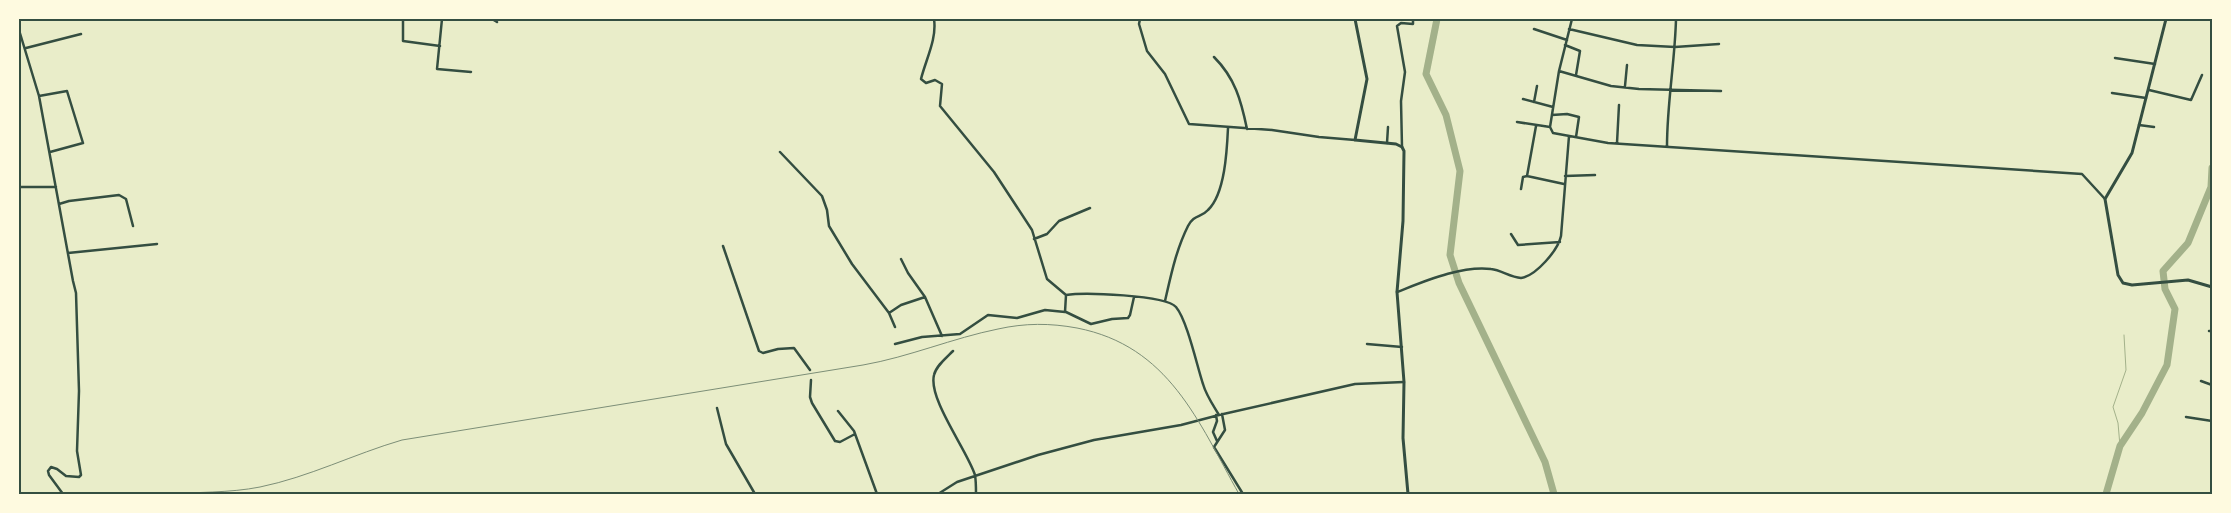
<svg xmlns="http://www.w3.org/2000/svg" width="2231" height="513" font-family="Ubuntu,sans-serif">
	<rect width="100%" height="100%" fill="#e9edc9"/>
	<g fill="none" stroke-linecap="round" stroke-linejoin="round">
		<!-- stream -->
		<path stroke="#a3b18a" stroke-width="1" d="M2120 446 2118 423 2113 407 2126 370 2124 335"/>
		<!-- river -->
		<path stroke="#a3b18a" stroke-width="7" d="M1437 19 1426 74 1446 115 1460 171 1450 255 1459 283 1545 462 1554 494
			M2106 494 2120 446 2142 413 2167 365 2175 309 2165 289 2163 271 2188 243 2211 187 2212 168"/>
		<!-- minor -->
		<path stroke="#344e41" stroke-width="2.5" d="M403 19V41L440 46
			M442 19 437 69 471 72
			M492 19 497 22
			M1140 19 1139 24 1147 51 1165 74 1189 124 1272 130 1319 137 1355 140
			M1572 19 1559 71 1550 127 1553 133 1608 143 2082 174 2105 199
			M1534 29 1567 40
			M1569 29 1637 45 1675 47 1719 44
			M19 30 39 96 73 281 76 293 79 391 77 451 81 475 79 477 66 476 57 469 51 467 48 471 49 475 63 494
			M1565 45 1580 51 1576 75
			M26 48 81 34
			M1214 57C1235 78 1241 100 1247 129
			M2115 58 2155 64
			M1559 71 1611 86 1639 89 1721 91
			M1625 86 1627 65
			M2149 90 2191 100 2202 75
			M2112 93 2146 98
			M39 96 67 91 83 143 50 152
			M1523 99 1553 107
			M1534 102 1537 86
			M1552 115 1567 114 1579 117 1576 137
			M1517 122 1550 127
			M2139 125 2154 127
			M1536 126 1527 176 1564 184
			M1387 143 1388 127
			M1617 143 1619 105
			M1667 146C1667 103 1675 61 1676 19
			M1402 147 1401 101 1405 72 1397 26 1401 23 1413 24V19
			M780 152 822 196 827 210 829 226 852 264 889 313 901 305 925 297
			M1565 176 1595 175
			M19 187H56
			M1521 189 1523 177 1527 176
			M59 204 69 201 119 195 126 199 133 226
			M1511 234 1518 245 1560 242
			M1034 239 1047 234 1059 221 1090 208
			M723 246 759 351 763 353 778 349 794 348 810 370
			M68 253 157 244
			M901 259 908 273 925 297 942 336
			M1397 292C1423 282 1462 265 1491 269 1501 270 1510 277 1521 278 1536 276 1558 250 1561 236L1569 136
			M1066 295C1084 292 1165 295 1176 307 1187 320 1197 366 1203 384 1206 395 1213 405 1219 415
			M1165 301C1171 275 1176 250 1188 226 1194 214 1201 218 1208 210 1225 194 1227 150 1228 128
			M1066 312 1091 324 1112 319 1128 318 1130 315 1134 297
			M889 313 895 327
			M2209 331H2212
			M895 344 922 337 960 334 988 315 1017 318 1045 310 1065 312 1066 295 1047 279 1032 230 994 172 940 106 942 84 935 80 926 83 921 79C926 59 937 39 934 19
			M1367 344 1402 347
			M953 351C946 358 936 366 934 375 928 399 967 450 975 475 976 481 976 488 976 494
			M811 380 810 397 812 403 835 441 840 442 855 434
			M2201 381 2212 385
			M717 408 726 444 755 494
			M838 411 854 431 877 494
			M1222 414 1225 430 1214 447 1243 494
			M1216 415 1217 421 1213 432 1217 441
			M2186 417 2212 421
			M938 494 957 482 1038 455 1094 440 1181 425 1219 415 1355 384 1404 382"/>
		<!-- tertiary -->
		<path stroke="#344e41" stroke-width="3" d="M2166 19 2132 153 2105 199 2118 275 2123 283 2132 285 2188 280 2212 287"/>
		<!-- secondary -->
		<path stroke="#344e41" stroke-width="3" d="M1355 19 1367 79 1355 140 1396 144 1402 147 1404 151 1403 221 1397 292 1404 382 1403 438 1408 494"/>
		<!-- rail -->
		<path stroke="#7c8e77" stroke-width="1" d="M165 494C196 492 230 493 260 487 309 477 354 454 402 440L863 365C909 357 953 338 998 329 1025 323 1050 323 1077 328 1169 346 1198 421 1239 494"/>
	</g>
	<!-- border -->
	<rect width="2231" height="513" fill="none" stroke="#fefae0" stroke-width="40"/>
	<rect x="20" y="20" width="2191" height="473" fill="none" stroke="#344e41" stroke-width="2"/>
</svg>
